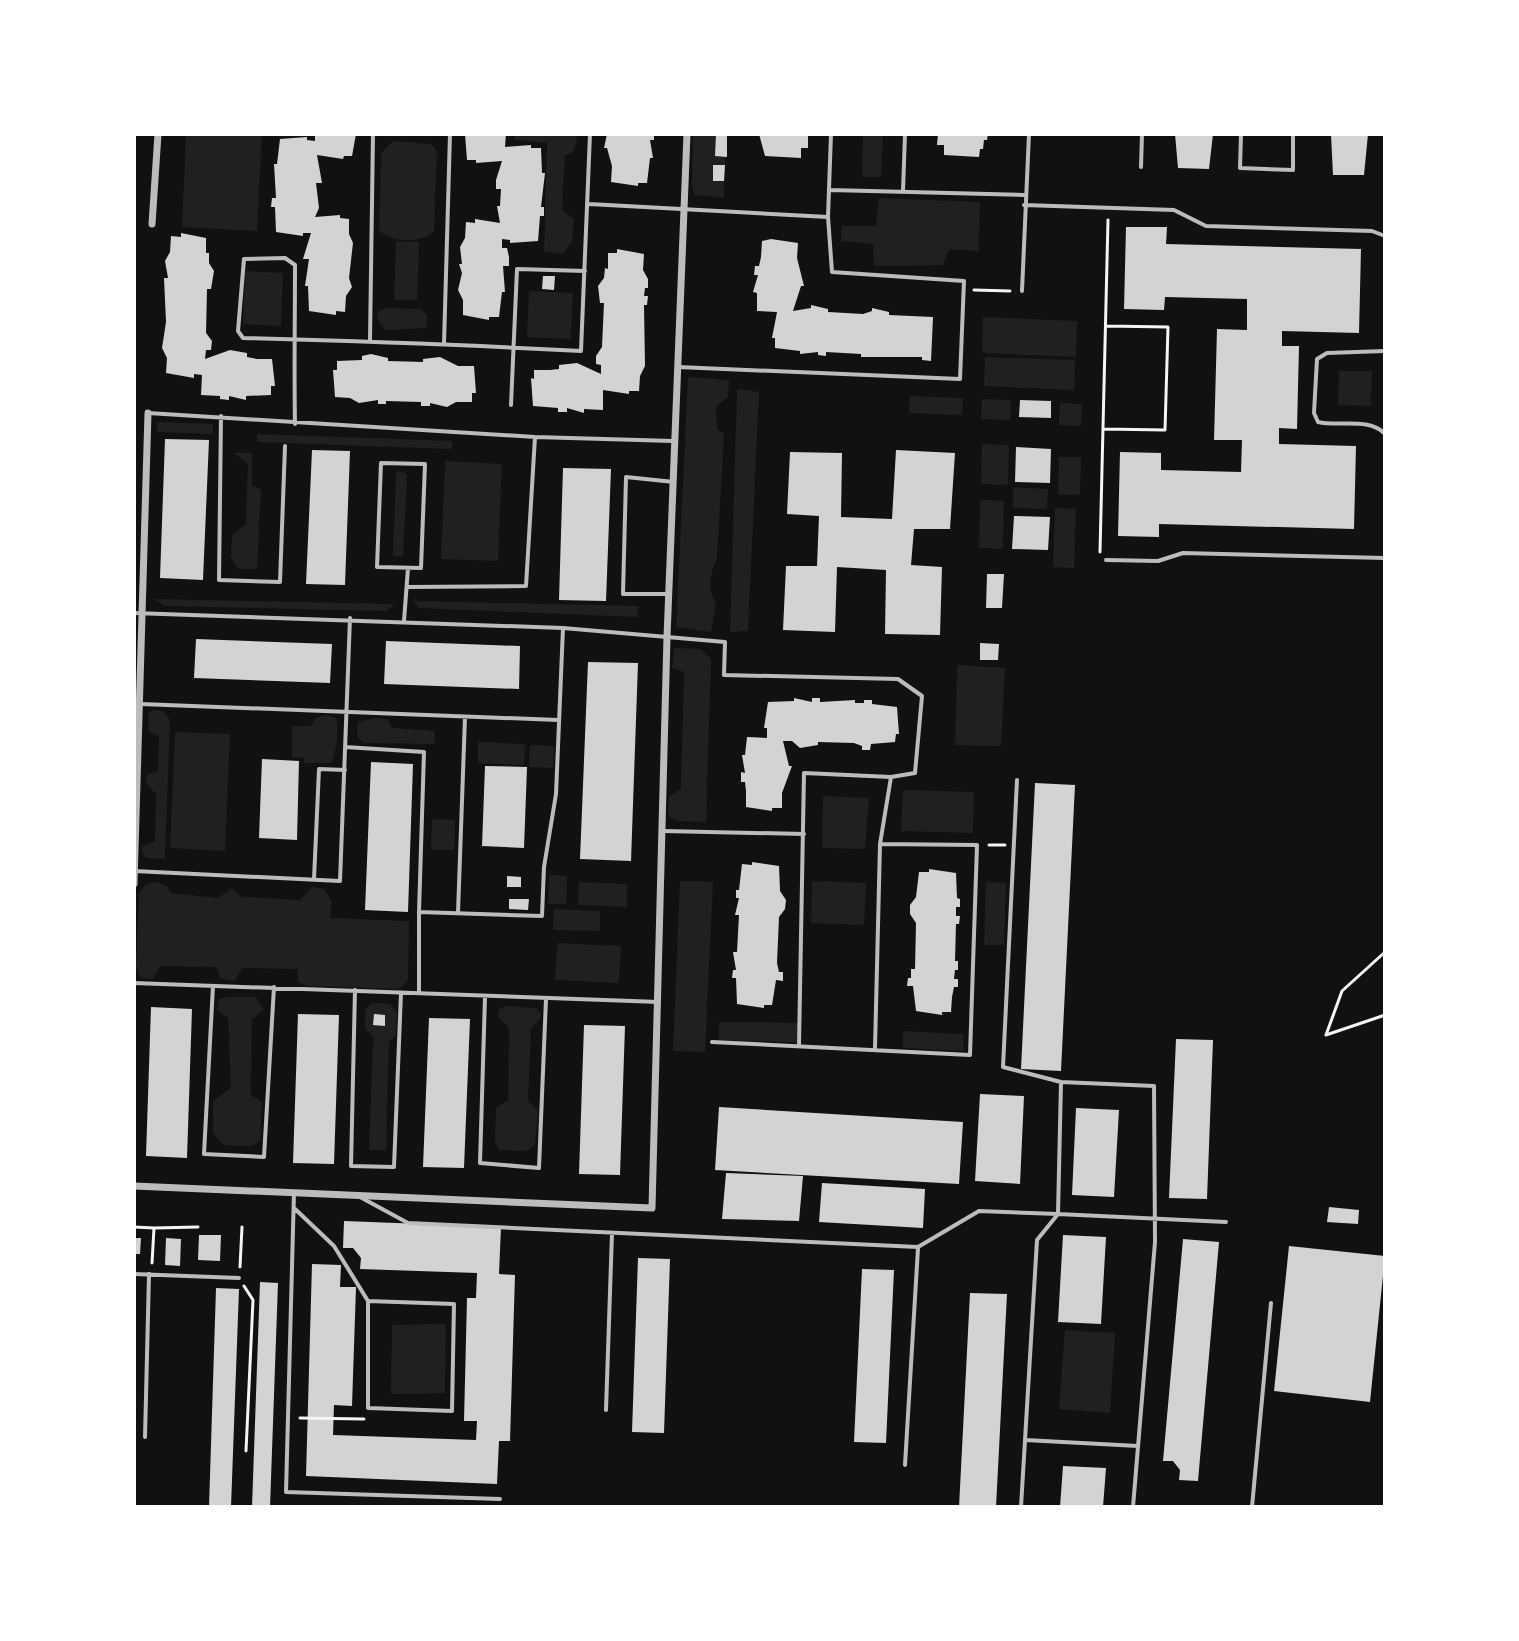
<svg xmlns="http://www.w3.org/2000/svg" width="1519" height="1641" font-family="'Libre Baskerville',serif">
	<rect width="100%" height="100%" fill="#111"/>
	<!-- green -->
	<path fill="#202020" d="M186 134H262L257 231 182 227Z
		M515 134H575L577 142 573 152 565 155 562 210 574 219 572 242 563 254 544 252 547 143 515 140Z
		M693 134H726L724 198 695 195 692 187Z
		M863 134H883L881 177H862Z
		M393 141 431 144 437 151 434 231C421 244 391 243 379 230L381 153Z
		M879 198 980 202 979 251 949 249 943 265 874 266 873 244 841 241 842 226H876Z
		M396 241 419 242 417 300H394Z
		M245 271 283 273 281 326 243 324Z
		M529 291 573 293 571 339 527 337Z
		M386 308 420 309 427 315 426 328 385 330 377 319 378 312Z
		M983 317 1077 321 1076 357 982 353Z
		M985 357 1075 360 1074 390 984 386Z
		M1339 371H1372L1371 406 1338 405Z
		M688 377 729 380 728 397 716 407 717 429 724 434 717 560C710 572 707 591 716 603L711 632 676 627Z
		M737 389 759 392 748 631 730 632Z
		M910 396 963 398 962 415 909 413Z
		M982 399 1011 400 1010 420 981 419Z
		M1060 403 1082 404 1081 426 1059 425Z
		M157 422 213 424V434L157 432Z
		M257 434 452 441V449L257 442Z
		M982 444 1009 445 1008 485 981 484Z
		M234 453H252V485L261 490 257 569H238L231 558 232 535 246 524 248 464Z
		M1059 457H1081L1080 495 1058 494Z
		M445 461 502 464 498 561 441 559Z
		M399 471 407 474 403 557 393 555 396 473Z
		M1013 487 1048 489 1047 509 1013 508Z
		M980 500 1004 501 1003 549 979 548Z
		M1055 508 1076 509 1074 568 1053 567Z
		M154 599 395 604 386 611 164 606Z
		M413 601 639 606 637 617 419 608Z
		M674 648 701 649 711 659 706 822 677 821 668 816 669 796 681 789 684 672 672 668Z
		M957 665 1005 668 1001 746 955 745Z
		M154 710 163 711 170 720 165 859 147 858 142 853V847L155 841 156 794 146 783 147 775 158 771 159 736 149 732 148 713Z
		M326 715 337 718V742L332 763H304V758L292 757V726H311L315 718Z
		M373 718 387 719 392 728 435 731 434 744 364 743 357 737 358 722Z
		M175 732 230 734 225 851 170 848Z
		M478 742 525 744 524 765 478 763Z
		M530 745 554 746 553 768 529 767Z
		M903 790 974 792 973 833 901 831Z
		M823 796 869 798 865 849 822 848Z
		M432 819 455 820 454 850H431Z
		M549 875 567 876 566 904H548Z
		M680 881 713 882 705 1052 673 1051Z
		M812 881 866 883 864 925 811 923Z
		M156 882 167 886 171 893 218 898 232 888 242 897 300 900 312 887 324 889 332 902 330 918 409 921 408 980 399 989 307 986 298 982V969L242 968 235 981 220 978 217 967 160 966 153 979 141 978 136 968 139 892 147 884Z
		M579 882 627 884V907L578 905Z
		M986 882 1006 883 1004 945H984Z
		M554 909 600 911V931L553 930Z
		M557 943 621 946 619 983 555 980Z
		M226 997H256L264 1010 252 1019 251 1095 262 1102 260 1141 252 1146 223 1145 213 1133V1101L231 1088 228 1018 217 1010 219 999Z
		M372 1003 390 1004 397 1012 396 1036 389 1042 386 1150H369L373 1037 365 1028V1010Z
		M506 1006 536 1008 541 1013 540 1019 531 1028 528 1100 538 1111 535 1145 526 1151 499 1150 495 1142 496 1108 508 1100 509 1028 498 1017 499 1009Z
		M719 1022 797 1023V1042L719 1040Z
		M903 1031 963 1034 964 1051 903 1048Z
		M446 1324 445 1393 391 1394 392 1325Z
		M1065 1330 1115 1333 1110 1413 1059 1409Z"/>
	<!-- building -->
	<path fill="#d3d3d3" d="M315 134H356L352 156H344L343 159 317 155 322 183H316L319 208 315 217 340 215V218L349 219V234L353 243 349 278 352 287 346 296 345 312 336 311V315L309 311 308 286H305L309 259H303L311 233H303V236L276 232 275 207H271L272 198H276L274 164H277L280 139 307 137V140L315 141Z
		M465 134H506L505 147 531 145V148H541L542 173H545L541 207H544V216H540L538 241 510 243V240L502 239V248H507L509 257V266H503L505 292H502L499 317H489V320L463 315V300L458 290 462 273 459 264H462L460 247 465 238 466 222 475 223V219L500 223 497 206H500L501 189H496V180L502 161 476 163V160H467Z
		M607 134H654V140H650L653 158H650L647 183H638V186L611 182 612 166 607 148H604Z
		M716 134H727V157L715 156Z
		M759 134H808V148H801V158L765 156Z
		M938 134H988L987 140H984L983 149H980L979 157 944 155V145H937Z
		M1175 134H1213L1209 169 1178 168Z
		M1331 134H1368L1364 175H1333Z
		M713 165H725L724 181H713Z
		M1126 227H1167L1166 244 1361 249 1359 333 1282 331V346H1299L1297 429 1279 428V444L1356 446 1354 529 1159 524V537L1118 536 1120 452 1161 453V470L1241 472 1242 440H1214L1217 329 1247 330V299L1165 297 1164 310 1124 309Z
		M181 233 206 238V253H209V263L214 271 211 289H207L206 333 212 341 211 350H206L205 359 230 350 247 353V357L257 359H272L275 386H271V395L246 396V400L229 396V400L220 399V396L201 395 202 375 194 374V378L166 373 167 358 162 348 166 322 164 278H168L165 261 170 252 171 236 181 237Z
		M771 239 798 243 797 258 804 286H801L793 311 811 308V305L828 309V312L863 314 872 311V308L889 312V315L933 317 931 361 922 360V357H861V354L826 352V356L818 355V352L800 354V351L775 348V338H772L777 312 757 311V293L753 292 758 275H754L755 266H759L761 257 762 241Z
		M617 249 644 254 643 270 648 279V288H645L644 296H648L647 305H644L645 366 640 376 639 391H629V394L603 390V410L584 409V413L567 408V412H558V408L533 406 531 378 534 379V370H550L559 369V365L577 363 601 374V365L596 364V356L602 347 604 303H600L598 286 604 278 605 268 608 269V253H617Z
		M543 276H555L554 290 542 289Z
		M371 354 388 358V361L423 362V359L440 357 458 366H474L476 393H472V402H456L447 407 430 403V406H421V402L386 401V404H378V400L359 403 350 398 335 397 333 370H337V361L362 360V356Z
		M1020 400 1051 401V418L1019 417Z
		M165 439 209 440 203 580 160 578Z
		M1016 447 1051 449 1050 483 1015 482Z
		M312 450 350 451 345 585 306 584Z
		M896 450 955 453 950 529H914L911 565 942 567 940 635 885 634 886 570 837 567 835 632 783 630 786 566H817L819 516 787 514 790 452 842 453 841 517 892 519Z
		M563 468 611 469 606 601 559 600Z
		M1014 516 1050 517 1048 550 1012 549Z
		M987 574H1004L1002 608H986Z
		M196 639 332 644 330 683 194 678Z
		M386 641 520 646 519 689 384 684Z
		M980 643 999 644 998 660H980Z
		M588 662 638 663 631 861 580 859Z
		M794 698 812 702V698H820V702L855 700V703H864V700H872V704L897 707 899 734H896L895 742 871 744 870 750H862V746L854 743 818 742V745L800 748 792 741H783L789 766H792L782 793V808H772V811L746 807V791L745 782H741V772L745 773 742 755H745L747 737 767 738V728H764L768 702 794 701Z
		M262 759 299 761 297 840 259 838Z
		M371 762 413 764 408 912 365 910Z
		M485 766 527 767 524 848 482 846Z
		M1035 783 1075 785 1061 1071 1021 1069Z
		M752 862 779 866 780 891 786 900 785 909 779 917 777 963 779 972H783V981L776 980 772 1005H764V1008L737 1004 736 978H732L733 970H736L733 952H737L739 915H735L739 898H736V890H739L742 864 752 865Z
		M929 869 956 873 957 898 960 899V907H956V916H960L959 924H956L955 961H958V970H955L954 979H958V987H954L952 997 951 1012H942V1015L916 1011 913 986H907L908 978H911V969H915L916 923 910 914V905L916 897 919 872H929Z
		M507 876 521 877V887H507Z
		M509 899H529L528 910 509 909Z
		M151 1007 192 1009 187 1158 146 1156Z
		M298 1014 339 1015 334 1164 293 1163Z
		M374 1014 385 1015V1026L373 1025Z
		M429 1018 470 1019 464 1168 423 1167Z
		M584 1025 625 1026 620 1175 579 1174Z
		M1176 1039 1213 1040 1207 1199 1169 1198Z
		M980 1094 1024 1096 1020 1184 975 1181Z
		M719 1107 963 1122 959 1184 715 1170Z
		M1076 1108 1119 1110 1114 1197 1072 1195Z
		M726 1173 803 1176 799 1221 722 1219Z
		M822 1183 925 1189 923 1228 819 1222Z
		M1329 1207 1359 1210 1358 1224 1327 1222Z
		M344 1221 501 1227 499 1274 515 1275 510 1441H499L497 1484 306 1476 312 1264 341 1265 340 1287H356L352 1406 334 1405 333 1435 476 1440 477 1421H464L467 1298H476L477 1273 360 1269 361 1258 353 1248H343Z
		M199 1235H221L220 1261 198 1260Z
		M1063 1235 1106 1237 1101 1324 1058 1322Z
		M134 1238H141L140 1254H134Z
		M166 1238 181 1239 180 1266 165 1265Z
		M1183 1239 1219 1242 1198 1481 1179 1480 1180 1470 1173 1461H1163Z
		M1289 1246 1385 1256 1370 1402 1274 1391Z
		M638 1258 670 1259 664 1433 632 1432Z
		M862 1269 894 1270 886 1443 854 1442Z
		M260 1282 278 1283 270 1507H252Z
		M216 1288 239 1289 231 1507H209Z
		M970 1293 1007 1294 996 1507H959Z
		M1063 1466 1106 1468 1103 1507H1060Z"/>
	<g fill="none" stroke-linecap="round" stroke-linejoin="round">
		<!-- path -->
		<path stroke="#f5f5f5" stroke-width="3" d="M974 290 1010 291
			M1103 429 1165 430 1168 327 1106 326
			M1100 552 1108 220
			M989 845H1005
			M1326 1035 1342 991 1385 952
			M1326 1035 1385 1015
			M134 1227 154 1228 152 1263
			M154 1228 198 1227
			M240 1267 242 1227
			M244 1286 253 1300 246 1451
			M300 1418 364 1419"/>
		<!-- service -->
		<path stroke="#bcbcbc" stroke-width="4" d="M1241 134 1240 168 1293 170V134
			M1141 167 1142 134
			M830 190 1024 195
			M903 191 905 134
			M589 204 828 217
			M1024 205 1174 210 1206 226 1372 231 1385 236
			M1022 291 1029 134
			M370 340 373 134
			M444 344 450 134
			M1385 351 1327 353 1317 359 1314 413 1318 422C1339 427 1369 417 1385 434
			M678 367 960 379 964 281 832 272 828 217 831 134
			M511 405 517 269 585 271
			M148 413 535 437 673 441
			M221 416 219 580 280 582 285 446
			M295 424C294 371 295 318 295 265L285 258 244 259 238 331 243 338C356 341 469 345 581 351L590 134
			M381 463 425 464 421 568 377 567Z
			M1106 560 1158 561 1183 553 1385 558
			M407 587 526 586 535 437
			M669 594H623L626 477 674 482
			M134 613 563 628 725 642 724 675 898 679 922 696 915 773 891 777 804 773 799 1045
			M404 621 408 568
			M141 704 558 720
			M345 747 424 752 419 912
			M663 831 804 834
			M134 871 340 881 350 618
			M314 879 319 769 345 770
			M458 913 465 717
			M134 983 659 1002
			M213 986 204 1154 264 1157 274 987
			M355 990 351 1166 394 1167 401 993
			M419 993V912L542 916 544 867 556 794 563 628
			M485 997 480 1163 539 1168 546 999
			M712 1042 970 1055 977 845 880 844
			M875 1048 880 844 891 777
			M1061 1082 1154 1086 1155 1242 1133 1507
			M294 1192 286 1492 500 1499
			M360 1197 408 1223 918 1247 979 1211 1058 1214 1061 1082 1003 1067 1017 780
			M294 1208 334 1246 368 1301V1408L452 1411 454 1304 368 1301
			M134 1274 239 1278
			M606 1410 612 1233
			M145 1437 149 1274
			M1025 1440 1138 1446
			M905 1465 918 1248
			M1021 1507 1037 1240 1058 1214 1226 1222
			M1252 1507 1271 1303"/>
		<!-- minor -->
		<path stroke="#bcbcbc" stroke-width="7" d="M152 224 158 134
			M134 884 148 413
			M134 1186 652 1208 667 637 687 134"/>
	</g>
	<!-- border -->
	<rect width="1519" height="1641" fill="none" stroke="#ffffff" stroke-width="272"/>
</svg>
